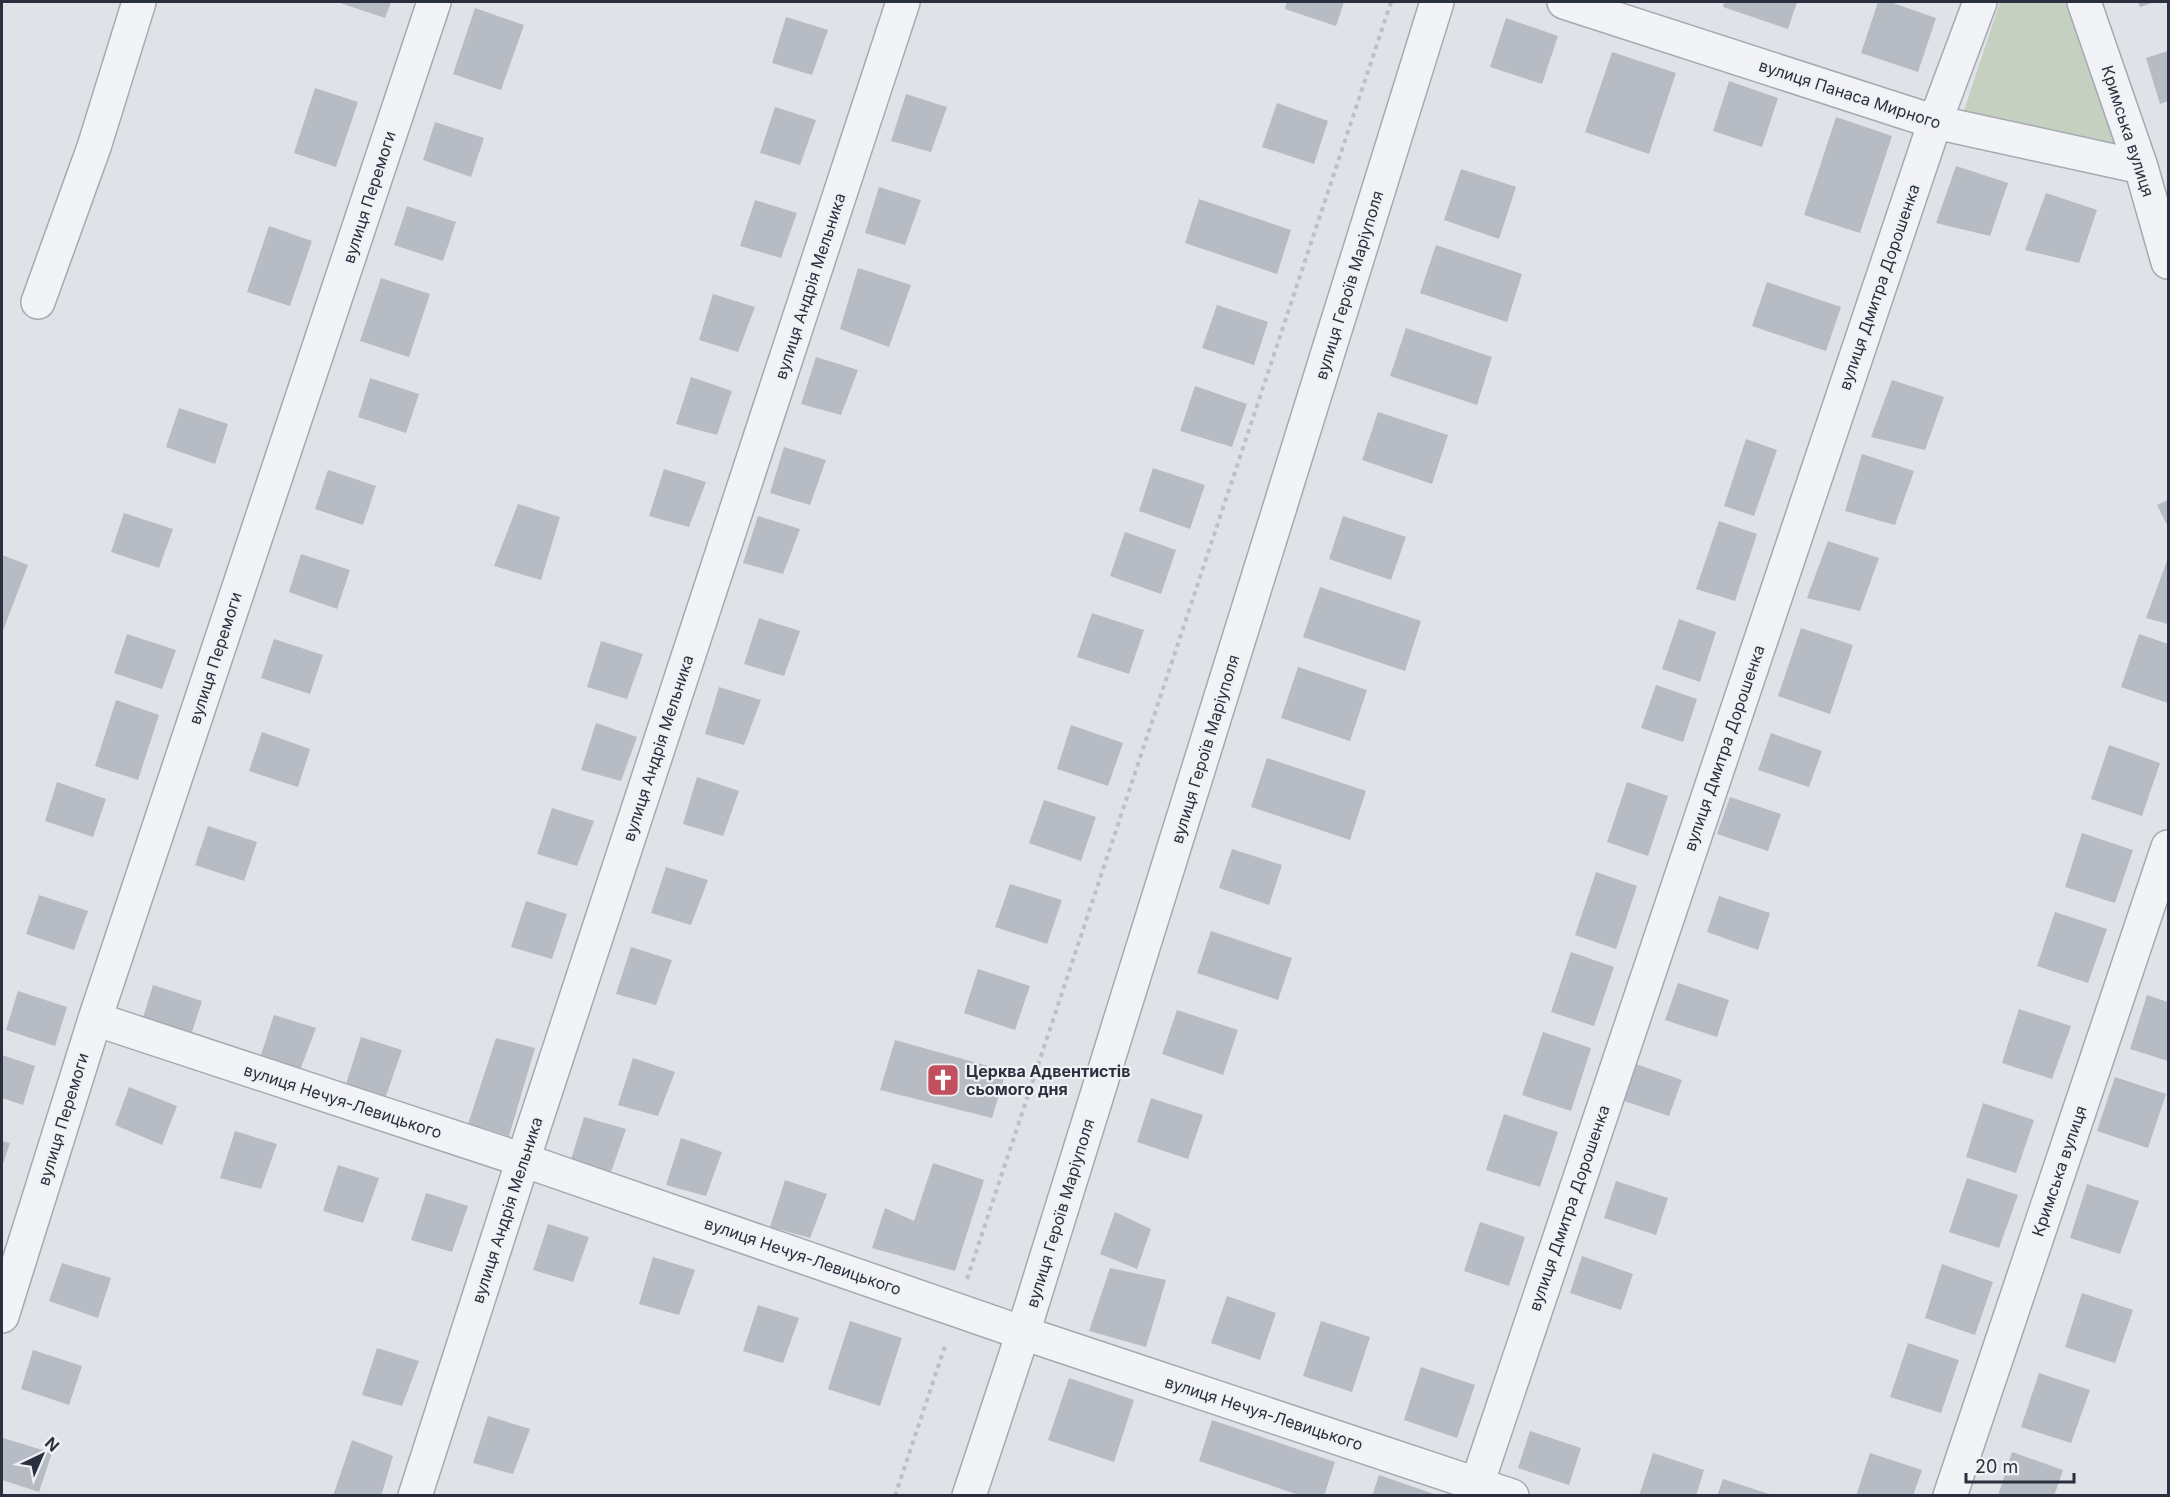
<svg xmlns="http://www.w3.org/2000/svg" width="2170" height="1497" font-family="Inter,sans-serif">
	<rect width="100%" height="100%" fill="#dfe2e7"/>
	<!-- green -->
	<path fill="#c5d0c1" d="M2000 2H2074L2120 146 1954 141Z"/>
	<!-- building -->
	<path fill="#b7bcc4" d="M337 2H391L385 18Z
		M1287 2H1344L1336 26 1285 9Z
		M1724 2H1797L1788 29 1723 7Z
		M1878 2H1890L1936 18 1918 72 1861 53Z
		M2138 2H2155L2140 7Z
		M475 8 524 25 501 90 453 74Z
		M786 17 828 30 812 75 772 63Z
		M1506 18 1558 36 1542 84 1490 67Z
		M2168 51V101L2160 104 2146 58Z
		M1612 52 1676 73 1649 154 1585 132Z
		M1729 81 1778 98 1762 147 1713 131Z
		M315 88 358 102 336 167 294 153Z
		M906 94 947 107 931 152 891 141Z
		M1277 103 1328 121 1314 164 1262 147Z
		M775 107 816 120 800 165 760 153Z
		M1836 117 1892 136 1860 233 1804 215Z
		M435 122 484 138 471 177 423 160Z
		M1956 166 2008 183 1990 236 1936 223Z
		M1461 169 1516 187 1499 239 1444 220Z
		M879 187 921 200 905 245 865 233Z
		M2046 193 2097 210 2079 263 2025 250Z
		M1199 199 1291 230 1277 274 1185 243Z
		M755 200 797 213 781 258 740 246Z
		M407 206 456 222 443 261 394 245Z
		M269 226 312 241 290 306 247 292Z
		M1436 245 1522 274 1507 322 1420 293Z
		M858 268 911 285 889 347 840 329Z
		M381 278 430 294 409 357 360 341Z
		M1767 282 1841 307 1826 351 1752 326Z
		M713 294 755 307 738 352 699 340Z
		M1217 305 1268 322 1254 365 1202 348Z
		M1406 328 1492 357 1477 405 1390 376Z
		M816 357 858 370 841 415 801 404Z
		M691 377 732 391 717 435 676 424Z
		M370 378 419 394 406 433 358 417Z
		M1892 380 1944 397 1925 450 1871 437Z
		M1195 386 1247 404 1232 447 1180 431Z
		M179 408 228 424 215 464 166 447Z
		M1378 412 1448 435 1432 484 1362 460Z
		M1746 439 1777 450 1754 516 1724 506Z
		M784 447 826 460 810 505 770 493Z
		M1862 454 1914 471 1895 525 1845 511Z
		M1153 468 1205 485 1190 529 1139 511Z
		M664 469 706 482 689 527 649 516Z
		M328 470 376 486 363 525 315 509Z
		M2168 500V527L2157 505Z
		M518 504 560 517 541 580 494 566Z
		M124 513 173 529 159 568 111 552Z
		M758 516 800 529 783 574 743 563Z
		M1343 516 1406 537 1391 580 1329 559Z
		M1719 521 1757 534 1735 601 1696 589Z
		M1125 532 1176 550 1161 594 1110 576Z
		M1828 541 1879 558 1860 611 1807 598Z
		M301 554 350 570 337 609 289 592Z
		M2 555 28 565 2 633Z
		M2168 558V624L2146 618Z
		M1320 587 1421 621 1405 671 1303 637Z
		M1092 613 1144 630 1129 674 1077 657Z
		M759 618 800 631 784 676 744 664Z
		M1679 619 1716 632 1700 682 1662 669Z
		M1801 628 1853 645 1830 714 1778 696Z
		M127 634 176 650 162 689 114 673Z
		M2139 634 2168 644V703L2121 687Z
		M274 639 323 655 310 694 261 678Z
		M601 641 643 654 627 699 587 687Z
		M1298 667 1367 690 1350 741 1281 718Z
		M1656 685 1697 699 1683 742 1641 728Z
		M719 687 761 700 744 745 705 734Z
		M116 700 159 715 138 780 95 766Z
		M596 723 637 737 621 781 581 770Z
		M1071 725 1123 743 1108 786 1057 769Z
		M262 732 310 749 298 787 249 771Z
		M1771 733 1822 751 1809 787 1758 770Z
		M2109 745 2160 763 2142 816 2091 799Z
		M1267 758 1366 791 1350 840 1251 807Z
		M697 777 739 791 723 836 683 824Z
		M57 782 106 799 93 837 45 821Z
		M1627 782 1668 796 1648 856 1607 842Z
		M1730 797 1781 814 1768 851 1717 834Z
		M1044 800 1096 817 1081 861 1029 843Z
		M552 808 594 821 577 866 537 854Z
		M208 826 257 842 244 881 195 865Z
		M2082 833 2133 850 2115 903 2065 887Z
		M1232 849 1282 865 1269 905 1219 888Z
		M666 867 708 880 691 925 651 913Z
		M1596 872 1637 886 1616 949 1575 935Z
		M1010 884 1062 900 1047 944 995 927Z
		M39 895 88 911 74 950 26 934Z
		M1719 896 1770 913 1758 950 1707 932Z
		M526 901 567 914 552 959 511 947Z
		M2055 912 2107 929 2088 983 2037 966Z
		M1211 931 1292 958 1278 1000 1197 973Z
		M631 947 672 960 656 1005 616 994Z
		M1571 952 1614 967 1594 1026 1551 1012Z
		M978 969 1030 986 1015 1030 964 1013Z
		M1678 983 1729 1000 1717 1037 1665 1020Z
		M153 985 202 1001 189 1041 141 1024Z
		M18 991 67 1007 55 1046 6 1030Z
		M2147 995 2168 1002V1061L2130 1049Z
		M2019 1009 2071 1026 2052 1079 2002 1063Z
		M1177 1010 1238 1030 1223 1075 1162 1054Z
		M274 1015 316 1028 299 1073 259 1061Z
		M1543 1032 1591 1048 1571 1111 1522 1095Z
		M361 1037 402 1050 386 1096 346 1084Z
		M496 1038 535 1048 509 1136 468 1124Z
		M895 1040 1006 1071 992 1118 880 1090Z
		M2 1055 35 1066 23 1105 2 1098Z
		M633 1058 675 1072 658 1116 618 1105Z
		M1630 1062 1682 1080 1669 1116 1618 1099Z
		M2115 1077 2166 1094 2148 1148 2097 1131Z
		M129 1087 177 1106 162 1145 115 1125Z
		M1151 1098 1203 1115 1188 1159 1137 1142Z
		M1983 1103 2034 1120 2016 1173 1966 1157Z
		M1504 1114 1558 1132 1540 1187 1486 1170Z
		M584 1117 626 1129 610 1175 570 1163Z
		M235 1131 277 1144 261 1189 220 1178Z
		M681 1138 722 1152 706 1196 666 1185Z
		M2 1141 10 1143 2 1167Z
		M933 1163 984 1180 955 1271 872 1248 885 1208 914 1221Z
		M338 1165 379 1178 363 1223 323 1211Z
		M1967 1178 2018 1195 1999 1248 1949 1232Z
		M785 1180 827 1194 810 1238 770 1227Z
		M1616 1181 1668 1198 1656 1235 1604 1218Z
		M2087 1184 2139 1201 2120 1254 2070 1238Z
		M426 1193 468 1206 452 1252 411 1240Z
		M1115 1212 1151 1229 1137 1269 1100 1254Z
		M1480 1222 1525 1237 1509 1286 1464 1271Z
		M548 1224 589 1237 573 1282 533 1270Z
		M1582 1256 1633 1274 1621 1310 1570 1293Z
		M653 1257 695 1270 679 1315 639 1304Z
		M62 1263 111 1278 98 1318 49 1301Z
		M1942 1264 1993 1282 1975 1335 1925 1318Z
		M1110 1268 1166 1280 1146 1347 1089 1331Z
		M2082 1293 2133 1310 2115 1363 2065 1347Z
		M1227 1296 1276 1313 1260 1360 1211 1343Z
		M758 1305 799 1318 783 1363 743 1351Z
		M850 1321 902 1338 880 1406 828 1389Z
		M1321 1321 1370 1337 1352 1392 1303 1376Z
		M1908 1343 1959 1360 1941 1413 1890 1397Z
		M377 1348 419 1361 402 1406 362 1395Z
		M33 1350 82 1366 69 1405 21 1389Z
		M1421 1367 1475 1385 1457 1438 1404 1420Z
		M2039 1373 2090 1390 2071 1443 2021 1427Z
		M1069 1378 1134 1400 1114 1462 1048 1440Z
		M488 1416 530 1429 513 1474 473 1463Z
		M1212 1420 1335 1462 1324 1496H1302L1199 1461Z
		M1530 1431 1581 1448 1569 1485 1518 1468Z
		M3 1438 52 1453 39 1492 2 1480V1443Z
		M352 1440 393 1456 381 1496H333Z
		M2012 1452 2063 1470 2054 1496H1998Z
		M1653 1453 1704 1470 1696 1496H1639Z
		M1870 1453 1922 1470 1913 1496H1856Z
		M1379 1475 1437 1495V1496H1372Z
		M1723 1479 1772 1495V1496H1717Z"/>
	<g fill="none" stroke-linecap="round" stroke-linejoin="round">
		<!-- minor casing -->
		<g stroke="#a5a9b1" stroke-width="36">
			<path id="minor" d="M1564 2 1935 122 2141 167
				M2084 2 2141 167 2168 262
				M38 302 94 147 139 2
				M95 1019 523 1160 1023 1333 1512 1496
				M2 1316 95 1019 434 2
				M415 1496 523 1160 903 2
				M969 1496 1023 1333 1437 2
				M1473 1496 1935 122 1980 2
				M1950 1496 2168 847"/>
		</g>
		<!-- path -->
		<path stroke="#bec0c6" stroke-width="4" stroke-dasharray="4.5 4.5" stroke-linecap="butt" d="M967 1279 1391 2
			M895 1496 946 1343"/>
		<!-- minor -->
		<use href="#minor" stroke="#f2f3f6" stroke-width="33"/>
	</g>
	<!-- icons -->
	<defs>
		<g id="church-square" transform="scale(1.725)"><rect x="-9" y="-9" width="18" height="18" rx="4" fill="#c24f5e" stroke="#eff1f5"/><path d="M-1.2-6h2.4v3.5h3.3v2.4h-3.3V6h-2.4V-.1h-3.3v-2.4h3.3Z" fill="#fff"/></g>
	</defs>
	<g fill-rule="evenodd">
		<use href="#church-square" x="943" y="1080"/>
	</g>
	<g text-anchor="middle" stroke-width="4.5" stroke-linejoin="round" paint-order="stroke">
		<!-- street labels -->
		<g font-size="16" fill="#2a303d" stroke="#eff1f5">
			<text transform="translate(1850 94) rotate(18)" y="6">вулиця Панаса Мирного</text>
			<text transform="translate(2128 131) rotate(72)" y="6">Кримська вулиця</text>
			<text transform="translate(369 197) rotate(-72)" y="6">вулиця Перемоги</text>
			<text transform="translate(1349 285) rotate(-73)" y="6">вулиця Героїв Маріуполя</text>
			<text transform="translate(810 286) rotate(-72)" y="6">вулиця Андрія Мельника</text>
			<text transform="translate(1879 287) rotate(-71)" y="6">вулиця Дмитра Дорошенка</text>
			<text transform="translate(215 658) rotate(-72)" y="6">вулиця Перемоги</text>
			<text transform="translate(658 748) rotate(-72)" y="6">вулиця Андрія Мельника</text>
			<text transform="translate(1724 748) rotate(-71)" y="6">вулиця Дмитра Дорошенка</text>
			<text transform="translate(1205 749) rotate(-73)" y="6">вулиця Героїв Маріуполя</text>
			<text transform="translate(343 1101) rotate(18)" y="6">вулиця Нечуя-Левицького</text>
			<text transform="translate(63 1119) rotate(-73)" y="6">вулиця Перемоги</text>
			<text transform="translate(2059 1171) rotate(-71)" y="6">Кримська вулиця</text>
			<text transform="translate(1569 1208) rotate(-71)" y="6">вулиця Дмитра Дорошенка</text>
			<text transform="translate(507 1210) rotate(-72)" y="6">вулиця Андрія Мельника</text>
			<text transform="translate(1060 1213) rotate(-73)" y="6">вулиця Героїв Маріуполя</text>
			<text transform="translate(803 1256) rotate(19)" y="6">вулиця Нечуя-Левицького</text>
			<text transform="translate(1264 1413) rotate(18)" y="6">вулиця Нечуя-Левицького</text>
		</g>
		<!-- poi labels -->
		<g font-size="16" font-weight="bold" fill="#2a303d" stroke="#eff1f5" text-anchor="start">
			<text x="966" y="1077">Церква Адвентистів<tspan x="966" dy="18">сьомого дня</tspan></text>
		</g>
	</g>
	<!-- border -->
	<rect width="2170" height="1497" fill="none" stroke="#2a303d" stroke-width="6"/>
	<!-- north arrow -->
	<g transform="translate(42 1455) rotate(44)" stroke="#eff1f5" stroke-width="4.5" paint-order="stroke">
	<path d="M0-4.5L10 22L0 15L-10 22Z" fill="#2a303d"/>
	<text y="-9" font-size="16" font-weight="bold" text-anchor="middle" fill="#2a303d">N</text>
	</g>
	<!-- scale -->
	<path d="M1966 1473v9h108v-9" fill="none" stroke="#2a303d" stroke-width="3"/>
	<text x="1975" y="1473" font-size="18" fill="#2a303d" stroke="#eff1f5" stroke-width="4.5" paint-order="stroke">20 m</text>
</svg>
